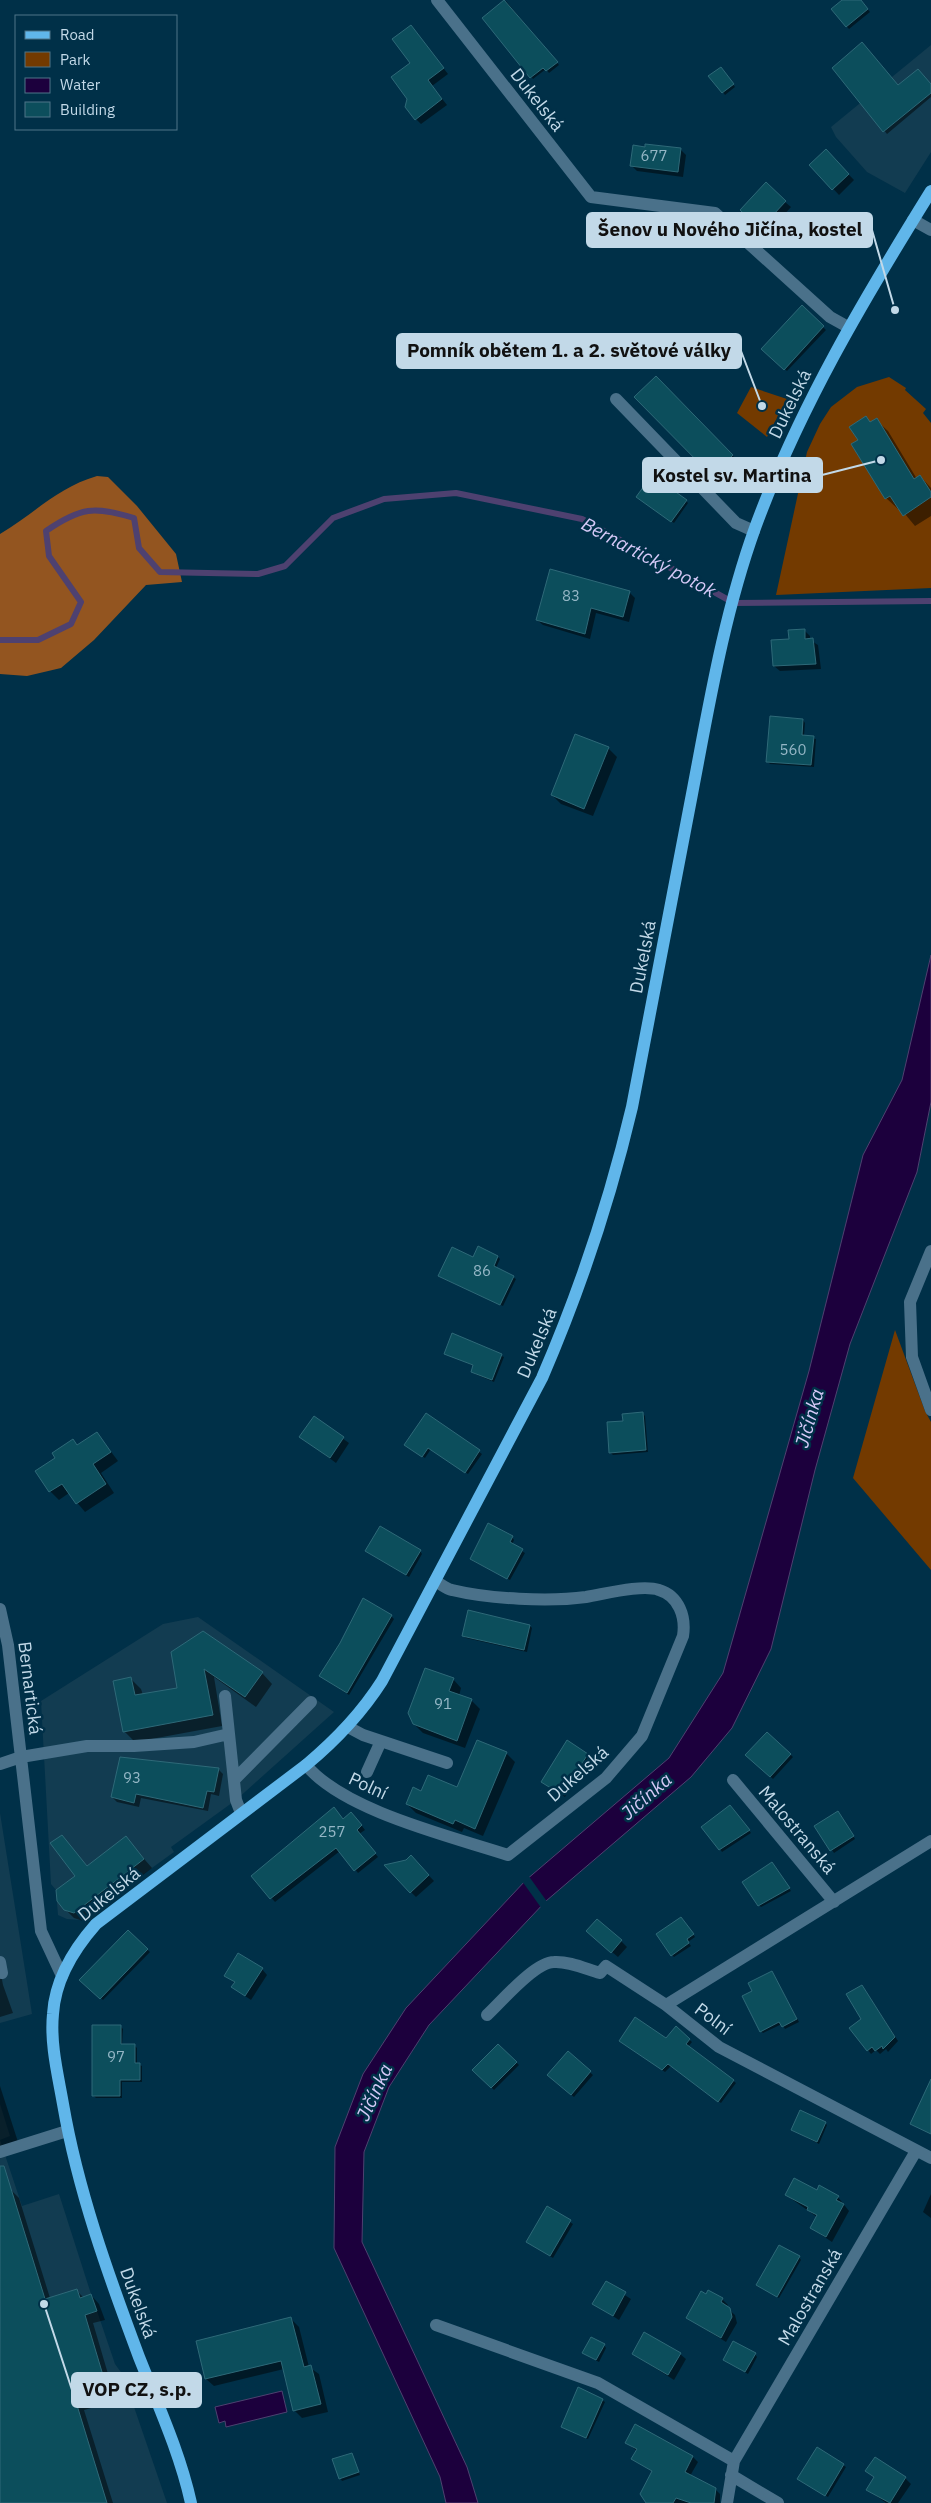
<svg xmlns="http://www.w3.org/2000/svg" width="931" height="2503" font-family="'IBM Plex Sans',sans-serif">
	<rect width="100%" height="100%" fill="#003048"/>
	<!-- built -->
	<path fill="#123c51" d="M931 45V152L905 193 867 172 836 137 831 127Z
		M198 1617 334 1712 236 1800 171 1847 174 1852 80 1920 67 1919 58 1915 56 1890 51 1884 41 1701 163 1624Z
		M0 1813 32 2014 0 2023Z
		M0 2104 10 2136 0 2140 22 2206 59 2194 91 2294 85 2296 90 2313 97 2311 115 2364 123 2375 167 2503H0Z"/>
	<!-- green -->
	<path fill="#733a00" d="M889 377 906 388 905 390 926 409 923 413 931 423V588L776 595 807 452 820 424 831 407 857 387Z
		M751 387 787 399 767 437 737 413Z
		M895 1330 925 1411 931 1422V1570L853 1478Z"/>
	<!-- forest -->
	<path fill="#935520" d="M97 476 108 477 137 506 176 554 182 582 146 585 94 640 61 668 27 676 0 674V534C34 514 58 487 97 476Z"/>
	<!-- water -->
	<path fill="#1c003d" stroke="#4e4170" d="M931 955V1102L917 1172 850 1344 815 1470 771 1649 732 1728 691 1777 546 1901 429 2025 389 2087 364 2152 362 2242 467 2467 478 2503H446L440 2477 334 2248 335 2147 363 2074 406 2008 526 1880 669 1758 723 1673 809 1371 863 1155 902 1080Z
		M282 2391 287 2412 226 2427 225 2421 219 2423 215 2407Z"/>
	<!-- pier -->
	<path fill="#003048" d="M528 1875 548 1903 542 1909 522 1881Z"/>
	<!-- shadow -->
	<path fill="#0007" d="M844 0H860L870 12 849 29 832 10Z
		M506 1 559 65 549 73 546 69 533 79 484 18Z
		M411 26 448 74 432 86 447 105 421 124 416 119Z
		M834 68 898 87 931 85V97L887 134Z
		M723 71 735 87 725 95 723 92Z
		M681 150 686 155 683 177 637 171 631 165Z
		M826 151 854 180 839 195 811 165Z
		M785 202 791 207 767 234 742 210Z
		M802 307 826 330 787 371 763 349Z
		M656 378 735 458 715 477 636 397Z
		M876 420 888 431 917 479 920 476 931 488V516L915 526 900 508 898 509 886 498 860 440 871 423Z
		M640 499 686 501 688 503 674 523Z
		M630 593 635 598 629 622 596 613 590 639 543 625 537 620Z
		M804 630 810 636V640L818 645 821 669 780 671 774 666 790 640Z
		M803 720 805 723 804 736 816 739 814 767 770 764 767 761Z
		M608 748 617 757 593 816 561 804 552 795Z
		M498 1257 500 1259 496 1268 516 1279 503 1306 442 1278 473 1258Z
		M452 1335 504 1357 494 1382 475 1374 472 1371 474 1366 445 1353Z
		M426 1414 482 1454 468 1474 431 1449 425 1458 408 1447Z
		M643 1414 645 1416 648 1452 613 1455 610 1452 624 1422Z
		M314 1418 349 1443 336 1463 301 1437Z
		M97 1433 118 1461 101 1473 114 1493 85 1512 69 1493 59 1500 50 1491 57 1458Z
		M512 1537 514 1540 512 1545 525 1553 510 1580 473 1561Z
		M366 1551H420L422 1554 409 1577Z
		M391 1616 394 1619 349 1695 320 1676Z
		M530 1626 532 1628 527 1652 466 1638 463 1636Z
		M172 1653 262 1673 272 1684 256 1707 214 1677 222 1726 135 1742 124 1731 131 1679 141 1689 143 1695 178 1689Z
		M453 1679 461 1688 459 1696 471 1700 480 1709 465 1748 423 1733 414 1724Z
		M767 1733 793 1757 773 1779 747 1755Z
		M506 1753 515 1762 483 1836 464 1828 462 1832 416 1813 407 1804 422 1792 458 1788Z
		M587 1755 590 1757 565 1797 543 1782Z
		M218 1769 223 1774 219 1796 211 1794 208 1811 141 1798 139 1807 117 1802 112 1797Z
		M733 1809 751 1833 722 1852 720 1849Z
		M840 1815 855 1839 834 1853 816 1826Z
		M355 1817 365 1830 359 1834 378 1857 358 1873 340 1851 275 1902 252 1876 344 1820Z
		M61 1836 88 1867 126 1838 152 1868 83 1921 74 1918 65 1909 77 1876Z
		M407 1861 417 1863 434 1881 416 1897 411 1892Z
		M772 1863 791 1891 761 1907 759 1905Z
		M681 1918 695 1937 688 1942 691 1946 674 1957 672 1955Z
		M128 1932 150 1952 103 2000 81 1980Z
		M593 1936 621 1941 627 1947 618 1957Z
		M0 1969 3 1985 13 2013 0 2017Z
		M262 1969 267 1975 251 2000 239 1992 233 1987 235 1983 226 1976Z
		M772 1972 799 2022 785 2029 782 2024 763 2033 761 2031 754 1991Z
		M865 1990 898 2041 888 2052 886 2049 880 2054 876 2050 871 2054 868 2050 863 2020Z
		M120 2026 123 2029 122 2045H134L137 2048V2064L142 2066V2082H122V2098H96L93 2095Z
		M676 2028 692 2042 688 2047 736 2083 721 2103 671 2066 665 2072 623 2043 666 2039Z
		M499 2045 519 2065 494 2090 474 2070Z
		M568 2053 593 2075 574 2097 551 2078Z
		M0 2086 19 2145 0 2151Z
		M825 2123 827 2125 819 2144 792 2130Z
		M10 2189 19 2198 50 2298 76 2290 84 2298 91 2295 99 2304 105 2320 93 2323 116 2401 84 2410 113 2503H0V2193Z
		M817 2191 838 2197 849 2211 832 2242 811 2228 817 2217 786 2195Z
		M931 2194V2218L923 2212Z
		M547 2208 573 2224 553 2258 527 2242Z
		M799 2257 801 2260 779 2298 758 2285Z
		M606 2283 631 2299 619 2320 594 2304Z
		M722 2299 728 2305 726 2307 735 2315 737 2323 726 2342 687 2318Z
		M291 2319 299 2327 309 2367 319 2374 328 2412 302 2418 294 2410 284 2369 214 2386 206 2379Z
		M604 2345 606 2348 599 2362 586 2355Z
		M633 2354H680L686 2359 674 2380Z
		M755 2354 757 2357 748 2374 724 2360Z
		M602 2400 605 2402 588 2439 562 2427Z
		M627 2443 693 2457 698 2462 690 2476 715 2489 720 2494V2503H648L653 2472 633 2459 637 2451Z
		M817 2449 846 2467 828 2497 799 2479Z
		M352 2454 360 2475 342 2481 340 2478Z
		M867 2471 905 2478 911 2484 898 2503H886L867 2489 875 2478Z"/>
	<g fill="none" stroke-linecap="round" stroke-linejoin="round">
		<!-- stream -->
		<path stroke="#4e4170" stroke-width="6" d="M0 640H38L71 624 81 602 49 556 46 531C81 507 94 506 134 518L139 548 160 572 258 574 285 566 333 518 384 499 456 493 582 519 734 603 931 601"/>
	</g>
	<!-- building -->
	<path fill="#0c4e5c" stroke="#2e6978" d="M504 0 558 62 546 71 543 68 530 78 482 18Z
		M842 0H861L868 9 846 27 831 9Z
		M411 25 444 68 428 80 442 99 415 120 405 107 407 99 391 77 410 63 392 39Z
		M862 42 898 85 918 69 931 84V93L883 132 832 68Z
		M721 67 734 84 722 93 708 76Z
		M645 144 681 148 678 172 630 166 633 145 645 147Z
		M826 149 849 174 832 190 809 165Z
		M766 182 786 201 760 229 740 210Z
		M802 305 824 326 784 370 761 349Z
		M656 376 733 455 712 476 634 397Z
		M866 416 870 422 877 418 914 479 920 475 931 492V497L903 516 890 496 885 499 851 444 858 440 849 427Z
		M652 475 687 500 671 522 636 497Z
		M550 569 630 591 623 617 591 608 585 634 536 620Z
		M805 629V639L813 638 816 664 773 666 771 640 789 639 788 630Z
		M770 716 803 719 802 735 814 736 811 765 766 762Z
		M575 734 609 747 584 809 551 795Z
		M478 1246 498 1256 494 1266 514 1276 500 1305 438 1276 452 1247 473 1257Z
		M452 1333 502 1354 492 1380 471 1372 473 1365 444 1354Z
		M643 1412 646 1450 609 1453 607 1422 623 1421 622 1414Z
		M426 1413 480 1450 465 1473 428 1448 422 1457 404 1445Z
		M314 1416 344 1437 330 1458 299 1437Z
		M97 1432 111 1452 93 1464 106 1484 76 1504 62 1484 49 1492 35 1471 55 1458 52 1453 73 1439 77 1445Z
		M488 1523 513 1536 510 1542 523 1549 507 1579 470 1559Z
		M380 1526 421 1550 406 1575 365 1551Z
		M363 1598 392 1615 347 1693 319 1676 340 1643Z
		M468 1610 530 1625 524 1650 462 1636Z
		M203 1631 263 1672 245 1697 204 1669 213 1715 123 1732 113 1681 131 1677 135 1695 177 1688 171 1652Z
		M425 1668 454 1678 449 1691 472 1699 457 1741 413 1724 408 1713Z
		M767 1732 791 1754 770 1777 745 1755Z
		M477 1740 507 1752 475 1829 455 1820 453 1824 406 1804 413 1787 421 1791 428 1775 457 1787Z
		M567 1740 588 1754 562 1795 541 1782Z
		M120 1757 219 1768 214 1792 207 1791 203 1808 136 1794 134 1803 111 1797Z
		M730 1805 750 1830 719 1850 701 1827Z
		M334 1807 343 1819 351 1812 362 1825 357 1830 376 1853 354 1871 336 1848 270 1899 251 1876Z
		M838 1811 854 1836 830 1851 814 1826Z
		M62 1835 87 1866 126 1836 144 1859 74 1913 64 1910 57 1901 56 1890 75 1876 50 1843Z
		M411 1855 429 1875 410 1893 384 1865 406 1860Z
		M772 1862 790 1888 758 1906 742 1882Z
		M681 1917 694 1934 687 1939 689 1943 671 1956 656 1934Z
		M597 1919 622 1940 611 1953 586 1931Z
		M128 1930 148 1949 100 1999 79 1980Z
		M238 1953 263 1968 245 1996 231 1987 235 1982 224 1976Z
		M772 1971 797 2019 782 2027 779 2022 760 2032 742 1996 752 1991 748 1983Z
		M862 1985 895 2037 883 2049 882 2046 875 2051 872 2047 867 2051 849 2028 861 2019 846 1994Z
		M635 2017 666 2038 676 2026 690 2039 686 2044 734 2080 718 2102 668 2064 662 2070 619 2041Z
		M92 2025H121V2044H135V2063H140V2080H120V2096H92Z
		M498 2044 517 2062 491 2088 472 2070Z
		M568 2051 591 2071 571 2095 547 2075Z
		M931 2079V2134L910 2124Z
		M800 2110 826 2122 817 2142 791 2130Z
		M0 2166H4L45 2299 77 2289 80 2298 91 2294 97 2311 85 2315 108 2392 76 2402 107 2503H0Z
		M794 2178 817 2190 819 2185 839 2196 836 2200 844 2204 826 2237 810 2228 817 2215 807 2210 808 2207 785 2195Z
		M547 2206 571 2220 550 2256 526 2242Z
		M779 2245 800 2256 777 2297 756 2285Z
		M606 2281 626 2292 613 2316 592 2304Z
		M708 2290 723 2298 721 2302 730 2308 732 2317 721 2338 686 2318 701 2291 706 2294Z
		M291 2317 304 2367 311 2365 321 2404 293 2411 281 2361 205 2379 196 2341Z
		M644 2332 681 2353 668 2375 632 2354Z
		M591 2337 605 2344 596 2360 582 2353Z
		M733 2341 756 2353 745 2372 723 2360Z
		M578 2387 603 2399 586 2438 561 2427Z
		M635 2424 693 2456 685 2472 716 2488 714 2503H691L676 2498 673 2503H646L640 2494 652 2471 631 2459 637 2449 625 2443Z
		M817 2447 844 2464 825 2496 797 2479Z
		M352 2453 359 2472 339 2479 332 2459Z
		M875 2457 906 2477 890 2503 866 2490 874 2477 865 2471Z"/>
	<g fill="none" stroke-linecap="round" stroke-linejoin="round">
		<!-- minor -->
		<path stroke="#4a718a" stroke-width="12" d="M437 0 591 197 715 213 830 317 848 327
			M913 220 931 230
			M616 399 736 523 754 531
			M931 1251 910 1302 912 1357 931 1410
			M0 1609 8 1645 41 1931 62 1976
			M225 1696 236 1800 241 1813
			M348 1727 363 1735 447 1763
			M0 1764 21 1757 87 1746H134L194 1742 229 1734
			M306 1765C344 1811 450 1836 508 1855L606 1778 642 1736 683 1636C686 1617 679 1596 659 1590 642 1584 605 1594 586 1597 549 1602 489 1599 452 1590 446 1589 441 1584 435 1581
			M367 1772 381 1741
			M234 1780 311 1702
			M733 1780 834 1902
			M0 1962 2 1973
			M666 2005 931 1841
			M487 2015C502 2001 535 1962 554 1962 569 1961 586 1969 600 1973L606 1966 666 2005 719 2047 931 2158
			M0 2152 67 2131
			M436 2325 598 2383 734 2461
			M731 2475 778 2503
			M727 2503 734 2461 916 2151"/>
		<!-- major -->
		<path stroke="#60b6ea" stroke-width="12" d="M191 2503C180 2453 158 2405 139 2357 108 2274 78 2191 63 2104 58 2075 50 2044 53 2014 55 1980 74 1949 96 1924L306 1765C336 1740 361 1714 382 1681L542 1378C580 1290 610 1200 632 1107 652 1003 672 899 692 794 709 705 724 614 755 528 799 408 864 299 931 191"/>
	</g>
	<g text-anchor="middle" stroke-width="5" stroke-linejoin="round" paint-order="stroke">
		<!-- number labels -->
		<g font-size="15" fill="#94b6c5">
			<text x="654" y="161">677</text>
			<text x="571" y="601">83</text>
			<text x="793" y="755">560</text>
			<text x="482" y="1276">86</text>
			<text x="443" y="1709">91</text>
			<text x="132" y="1783">93</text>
			<text x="332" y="1837">257</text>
			<text x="116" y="2062">97</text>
		</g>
		<!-- street labels -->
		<g font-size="18" fill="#c2d9e8" stroke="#003048">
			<text transform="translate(537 100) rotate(52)" y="6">Dukelská</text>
			<text transform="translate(790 404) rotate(-64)" y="6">Dukelská</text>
			<text transform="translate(643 957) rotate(-79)" y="6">Dukelská</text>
			<text transform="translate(537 1343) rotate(-67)" y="6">Dukelská</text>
			<text transform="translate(30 1688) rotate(83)" y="6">Bernartická</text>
			<text transform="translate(578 1774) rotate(-41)" y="6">Dukelská</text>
			<text transform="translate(368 1786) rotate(25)" y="6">Polní</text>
			<text transform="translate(797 1830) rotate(50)" y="6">Malostranská</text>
			<text transform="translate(109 1894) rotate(-39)" y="6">Dukelská</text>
			<text transform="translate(713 2019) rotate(37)" y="6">Polní</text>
			<text transform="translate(810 2297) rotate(-60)" y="6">Malostranská</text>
			<text transform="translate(138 2303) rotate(70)" y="6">Dukelská</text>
		</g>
		<!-- water labels -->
		<g font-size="19" font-style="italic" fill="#d5c9f7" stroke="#003048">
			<text transform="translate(649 557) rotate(28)" y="7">Bernartický potok</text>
			<text transform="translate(809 1418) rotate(-74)" y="7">Jičínka</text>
			<text transform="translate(646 1796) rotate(-41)" y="7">Jičínka</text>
			<text transform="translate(374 2092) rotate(-65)" y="7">Jičínka</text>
		</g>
	</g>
	<!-- callouts -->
	<path fill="none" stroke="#c2d9e8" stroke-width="2" d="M895 310L872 230M762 406L741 351M881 460L822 475M44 2304L72 2390"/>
	<g fill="#c2d9e8" stroke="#003048" stroke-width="2">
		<circle cx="895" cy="310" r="5"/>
		<circle cx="762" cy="406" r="5"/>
		<circle cx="881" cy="460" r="5"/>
		<circle cx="44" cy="2304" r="5"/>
	</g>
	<g fill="#c2d9e8" stroke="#c2d9e8" stroke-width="2">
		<rect x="587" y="213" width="285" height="34" rx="5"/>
		<rect x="397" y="334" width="344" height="34" rx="5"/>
		<rect x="643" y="458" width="179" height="34" rx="5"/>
		<rect x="72" y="2373" width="129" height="34" rx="5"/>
	</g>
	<g font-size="19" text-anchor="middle" font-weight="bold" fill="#111">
		<text x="730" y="236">Šenov u Nového Jičína, kostel</text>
		<text x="569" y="357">Pomník obětem 1. a 2. světové války</text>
		<text x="732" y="482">Kostel sv. Martina</text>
		<text x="137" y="2396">VOP CZ, s.p.</text>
	</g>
	<!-- legend -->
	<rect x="15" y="15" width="162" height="115" fill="#003048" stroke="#4e7488"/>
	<rect x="25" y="31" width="25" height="8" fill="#60b6ea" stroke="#4e7488"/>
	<text x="60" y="40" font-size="15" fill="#c2d9e8">Road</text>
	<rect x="25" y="52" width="25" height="15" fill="#733a00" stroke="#4e7488"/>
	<text x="60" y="65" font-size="15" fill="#c2d9e8">Park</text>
	<rect x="25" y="78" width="25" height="15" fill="#1c003d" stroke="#4e7488"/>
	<text x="60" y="90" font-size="15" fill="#c2d9e8">Water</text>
	<rect x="25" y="102" width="25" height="15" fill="#0c4e5c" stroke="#4e7488"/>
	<text x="60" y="115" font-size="15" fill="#c2d9e8">Building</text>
</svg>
